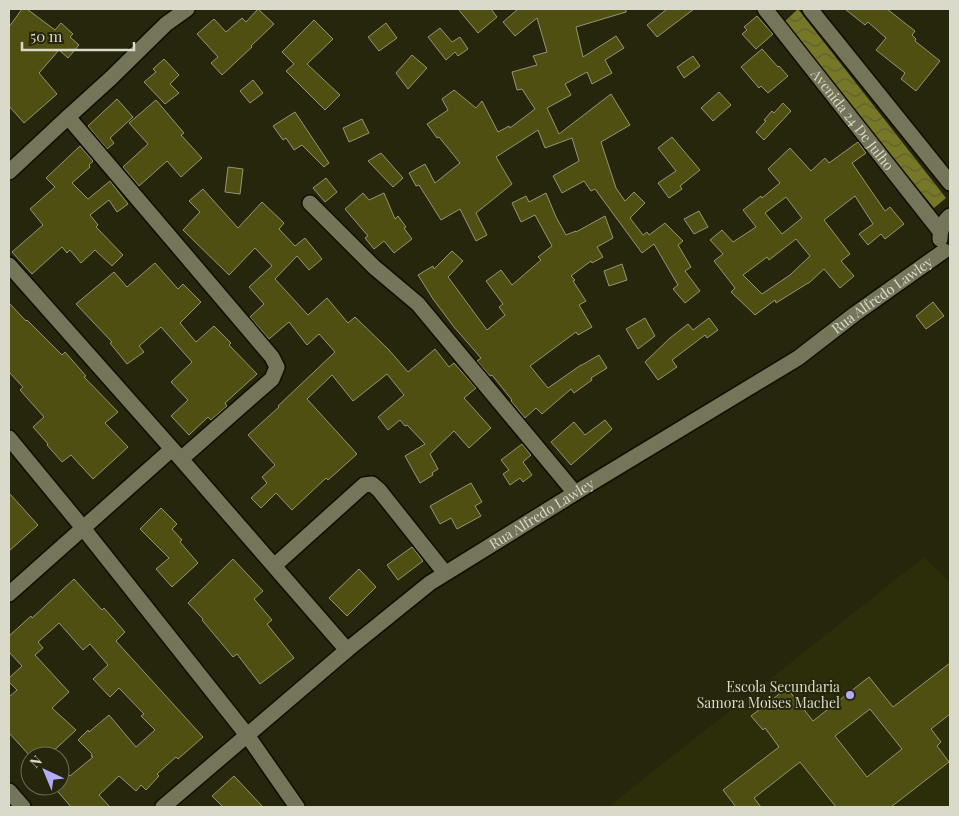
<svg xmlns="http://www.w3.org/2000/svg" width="959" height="816" font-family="'Playfair Display',serif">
	<defs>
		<pattern id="water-waves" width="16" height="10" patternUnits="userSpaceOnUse" patternTransform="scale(1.25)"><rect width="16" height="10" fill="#767727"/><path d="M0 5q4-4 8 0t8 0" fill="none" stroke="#616130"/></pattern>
	</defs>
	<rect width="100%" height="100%" fill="#25260b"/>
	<!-- built -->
	<path fill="#2c2d09" d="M924 557 950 582V807H608Z"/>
	<!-- water -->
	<path fill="url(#water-waves)" d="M798 9 946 198 934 208 783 23Z"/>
	<!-- building -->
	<path fill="#4f4f12" stroke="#949577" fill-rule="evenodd" d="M22 9H27L55 30 61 23 73 34 70 37 79 45 68 58 59 50 39 73 57 94 24 123 9 106V27Z
		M258 9 274 24 251 46 252 47 222 75 211 63 218 57 197 34 214 19 226 32 242 18 246 22Z
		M458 9H491L497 17 478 33Z
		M518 9H626V12L576 27 583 57 616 36 624 48 605 60 612 73 592 84 587 72 565 84 571 95 547 108 559 134 611 94 630 125 601 142 616 188 625 201 634 192 645 203 630 218 643 235 647 232 649 235 665 223 683 241 678 245 691 267 685 271 700 291 685 303 673 289 678 285 654 244 642 253 595 189 591 191 584 181 562 193 553 176 579 161 572 138 545 148 538 130 496 157 512 184 476 213 487 235 476 241 460 209 441 220 419 185 416 186 409 173 425 164 435 183 460 163 439 137 437 138 427 124 448 110 442 99 454 90 476 108 482 101 498 132 509 126 510 128 535 109 522 89 517 90 512 72 537 65 533 56 547 52 537 18 515 36 503 22Z
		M667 9H694L657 37 647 25Z
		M845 9H887L915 31 912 35 916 39 915 41 940 61 916 91 901 79 905 73 876 50 886 38 868 22 865 25Z
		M757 16 773 34 756 49 742 34 747 30 744 27Z
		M314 20 333 39 307 64 340 95 325 110 286 71 294 64 282 52Z
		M386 23 397 38 379 51 368 37Z
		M440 28 452 42 460 37 468 49 458 56 455 52 446 60 428 37Z
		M762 49 778 67 779 66 788 76 768 93 761 86 759 88 741 67Z
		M412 55 427 68 408 89 396 73Z
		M693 56 700 66 684 78 677 67Z
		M164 59 179 75 170 84 179 93 165 104 144 82 156 72 153 69Z
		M253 80 263 93 250 103 240 91Z
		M719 92 731 105 713 121 701 108Z
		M117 99 133 117 110 138 114 143 107 149 88 126Z
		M156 100 184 133 181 135 202 158 181 177 167 161 139 186 123 167 148 144 129 123Z
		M783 103 791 111 764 140 756 132 766 121 764 120 772 111 774 113Z
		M295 112 329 163 324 167 302 145 294 150 286 138 283 140 273 126Z
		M362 119 369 133 349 142 343 128Z
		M672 137 700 170 680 186 682 189 669 198 658 183 676 171 658 148Z
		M858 142 866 153 852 163 885 211 890 207 904 224 885 239 881 234 868 245 859 234 873 224 855 196 824 220 850 254 841 261 854 276 840 288 824 269 809 283H808L776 303 775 300 755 315 731 292 735 288 714 261 723 254 710 240 722 230 733 242 756 227 743 210 761 196 762 198 780 183 768 169 790 148 811 171 825 158 829 163ZM786 197 802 218 782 234 765 213ZM796 239 810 256 790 275 762 294 743 275 767 257 769 260Z
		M80 146 93 161 89 165 90 167 72 183 88 199 110 181 128 204 117 212 109 200 90 215 98 225 96 227 123 255 112 266 95 250 81 263 70 250 67 253 62 247 32 274 12 252 43 225 30 209 55 187 46 178Z
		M381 153 403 178 393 187 368 161Z
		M228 167 243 169 240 194 225 192Z
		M326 178 337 192 325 202 313 188Z
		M203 189 238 228 262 202 284 223 279 229 295 246 305 238 322 259 309 270 297 256 275 279 308 315 327 298 348 323 355 317 389 350 408 372 435 349 449 367 454 363 476 388 464 398 491 428 469 448 454 431 430 454 438 469 432 473 433 475 420 483 405 456 425 444 407 425 405 426 400 420 388 430 378 417 404 395 387 374 353 401 332 375 307 399 357 454 328 480 326 478 292 510 276 493 261 508 251 498 267 483 262 477 275 465 248 435 279 407 278 406 335 352 319 334 307 345 289 322 269 339 250 317 264 304 249 287 272 266 255 248 229 275 183 230 200 212 189 201Z
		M363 193 369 200 384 193 395 219 398 216 406 227 404 228 412 239 394 253 384 241 374 249 365 238 368 236 345 209Z
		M546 193 556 217 566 235 576 231V232L605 216 613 238 597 247 603 257 592 263 591 261 571 276 575 280 573 281 586 301 579 305 592 327 578 335 576 332 530 366 548 388 581 365H582L599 355 607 368 591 378 592 380 574 393 571 389 542 414 536 408 525 418 511 401 512 400 492 375 490 376 477 361 481 358 454 327 433 299 418 275 433 266 434 269 452 251 463 261 448 277 487 330 505 315 499 307 503 304 486 281 501 270 512 285 541 260 538 257 552 246 535 215 521 222 512 203 526 196 529 202Z
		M699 211 708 227 694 234 684 219Z
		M155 263 178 289 183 284 201 302 180 323 196 342 214 326 231 343 229 345 257 374 225 403 227 406 211 420 208 417 189 435 171 416 188 400 171 382 192 362 161 327 139 346 144 352 127 364 110 343 112 342 76 304 114 272 127 287Z
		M622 264 627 280 609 286 604 271Z
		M933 302 944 316 926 329 916 316Z
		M9 303 26 321 27 320 62 355 65 352 86 376 84 377 118 412 105 423 128 447 93 479 71 455 62 462 47 445 48 444 33 427 44 417 20 390 23 387 9 372Z
		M645 318 655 336 638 349 626 329Z
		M709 318 718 330 707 338 705 335 672 360 677 367 658 380 645 362 670 338 688 324 693 330Z
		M605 420 612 429 571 465 551 442 574 422 585 435Z
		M522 444 531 455 523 462 532 475 523 482 520 478 510 485 503 474 509 470 501 460Z
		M471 483 482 502 475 506 481 516 457 529 451 518 440 524 430 506Z
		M9 493 38 525 9 551Z
		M161 508 177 524 172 529 182 540 180 542 198 563 172 587 156 569 169 558 140 529Z
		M412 547 423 561 398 580 387 565Z
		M233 559 263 591 254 599 272 620 267 624 294 658 260 684 237 654 233 657 202 620 203 619 188 603Z
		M359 569 376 587 347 616 329 598Z
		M74 579 102 610 104 608 125 632 116 641 203 737 178 759 176 757 157 774 159 776 146 790 141 785 136 791 119 776 99 795 110 807H71L53 786H60V765L70 776 93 757 91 756 92 754 78 740 88 730 89 732 109 715 136 747 155 730 141 716 144 714 119 688 110 697 93 679 108 665 90 644 83 650 59 623 38 642 43 648 35 655 69 692 52 708 76 730 48 756H30L9 733V697L17 690 9 682V678L22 666 9 652V636L31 616 32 618Z
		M950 663V714L931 729 941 742 937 746 949 762 891 807H836L800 762 754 798 761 807H736L723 790 779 747 765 728 763 730 751 716 787 688 813 721 869 677 893 707ZM870 709 902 749 867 777 835 736Z
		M234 776 263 807H223L212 796Z"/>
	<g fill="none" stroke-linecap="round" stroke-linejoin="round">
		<!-- street casing -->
		<g stroke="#0f0e00" stroke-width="18">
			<path id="street" d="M68 117 272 357 277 367 272 379 181 459
				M310 203 374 267 418 304 575 493
				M9 265 181 459 347 650
				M9 438 83 528 247 735 297 807
				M274 566 364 485 372 484 379 490 445 573
				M9 594 172 449
				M9 791 23 807"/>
		</g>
		<!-- secondary casing -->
		<g stroke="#0f0e00" stroke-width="18">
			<g id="secondary">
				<path id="s1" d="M765 9 940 231"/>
				<path d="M810 9 950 183"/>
				<path d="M9 172 68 117 111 78 166 24 187 9"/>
				<path d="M940 239C940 230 943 222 950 216"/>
				<path id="s2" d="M163 807 347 650 430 583 575 493 798 358 855 314 944 251"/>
			</g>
		</g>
		<!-- street -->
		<use href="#street" stroke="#757659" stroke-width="15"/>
		<!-- secondary -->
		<use href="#secondary" stroke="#757659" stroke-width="15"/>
	</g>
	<!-- markers -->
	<circle fill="#b5acf8" stroke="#25260b" stroke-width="2" cx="850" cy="695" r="5"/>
	<g text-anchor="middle" stroke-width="4" stroke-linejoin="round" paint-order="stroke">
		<!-- street labels -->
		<g font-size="14" fill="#d9daca" stroke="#25260b">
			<text dy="5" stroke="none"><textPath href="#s1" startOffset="141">Avenida 24 De Julho</textPath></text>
			<text dy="5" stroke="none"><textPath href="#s2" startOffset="885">Rua Alfredo Lawley</textPath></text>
			<text dy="5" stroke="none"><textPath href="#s2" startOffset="480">Rua Alfredo Lawley</textPath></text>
		</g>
		<!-- poi labels -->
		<g font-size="14" fill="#d9daca" stroke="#25260b" text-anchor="end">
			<text x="840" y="692">Escola Secundaria<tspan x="840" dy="16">Samora Moises Machel</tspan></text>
		</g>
	</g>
	<!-- border -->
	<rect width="959" height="816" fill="none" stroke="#d9daca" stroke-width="20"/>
	<!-- north arrow -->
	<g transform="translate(45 771) rotate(316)"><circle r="24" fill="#25260b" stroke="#6d6e57"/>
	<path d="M0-4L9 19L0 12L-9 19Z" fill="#b5acf8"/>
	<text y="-8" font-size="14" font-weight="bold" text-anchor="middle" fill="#d9daca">N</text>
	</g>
	<!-- scale -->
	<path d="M22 42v8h112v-8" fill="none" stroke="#d9daca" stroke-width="2.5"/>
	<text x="30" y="42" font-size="15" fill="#d9daca" stroke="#25260b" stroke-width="4" paint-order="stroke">50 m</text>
</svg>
